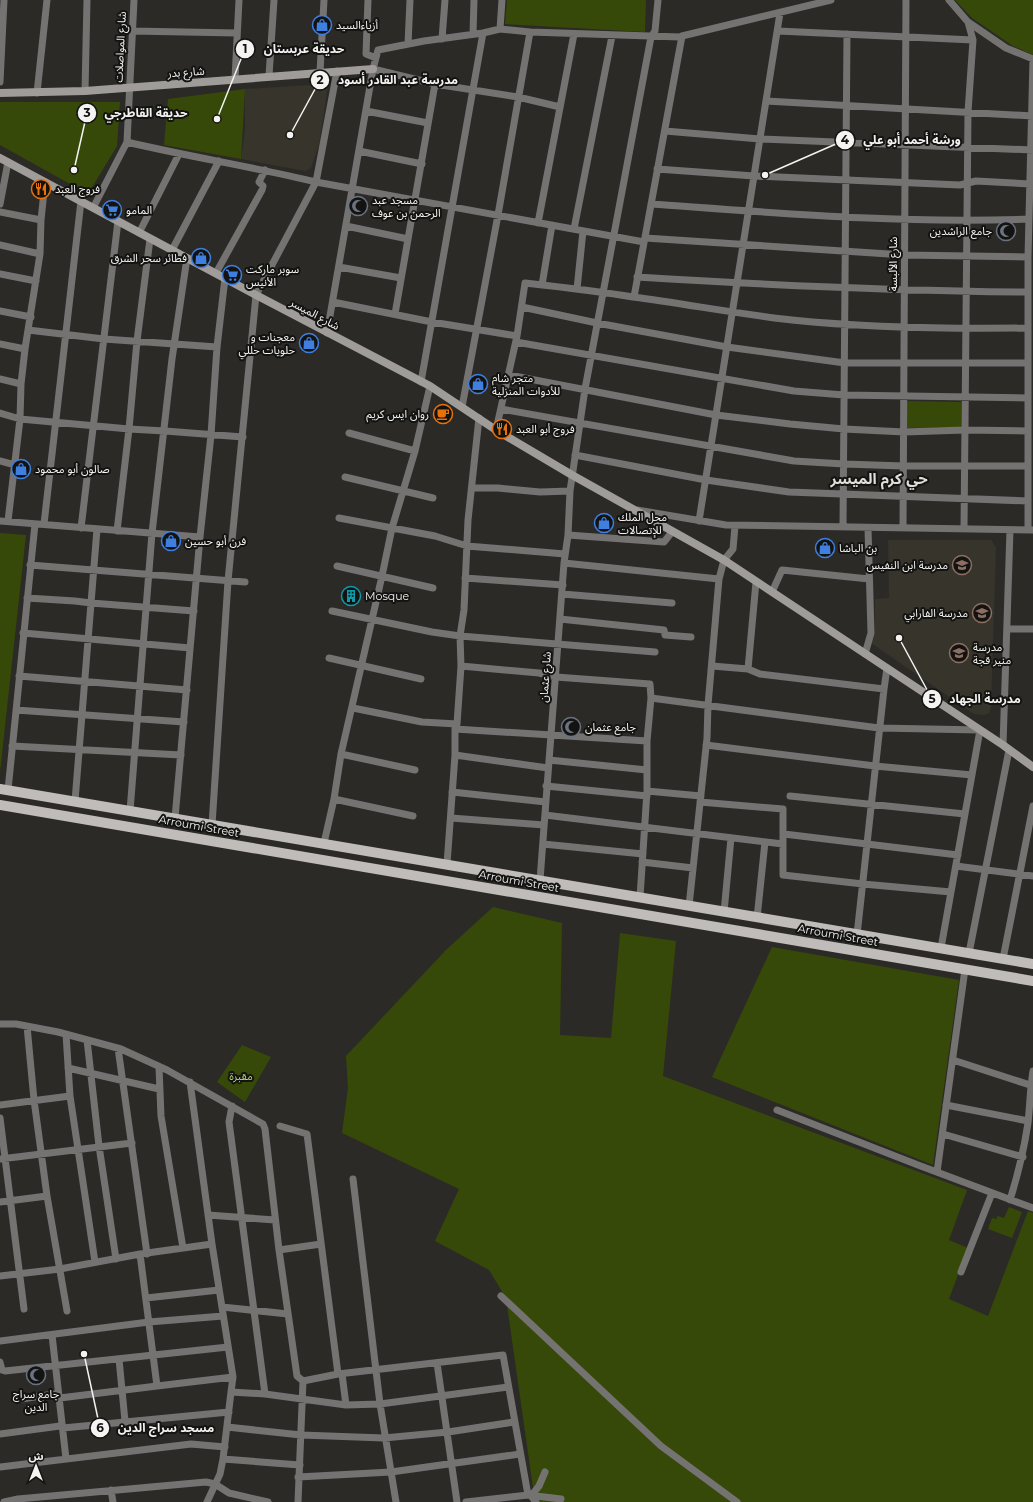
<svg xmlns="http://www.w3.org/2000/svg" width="1033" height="1502" font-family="Montserrat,'Noto Sans Arabic',sans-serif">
	<rect width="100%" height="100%" fill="#2b2a27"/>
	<!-- built -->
	<path fill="#37342b" d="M326 84 328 86 319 144 311 168 305 171 241 159 245 131V89Z
		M888 540H991L996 547 991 707 989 713 984 715 974 714 871 643 875 633V599L889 598Z"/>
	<!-- green -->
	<path fill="#364909" d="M507 0H646L645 32 505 24Z
		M955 0H1033V55L1013 46 972 18Z
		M245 89 241 159 164 145 168 99Z
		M0 102H120L117 146 88 194 0 145Z
		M907 401 961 402V427L906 428Z
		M0 533 26 535 0 772Z
		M493 907 562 923 560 1035 611 1038 620 933 676 941 663 1076 967 1190 949 1240 968 1248 949 1299 988 1316 1028 1211 1033 1213V1502H535L506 1298 489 1270 435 1241 459 1189 342 1133 348 1088 346 1056 446 950Z
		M772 947 959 980 933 1165 712 1077Z
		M242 1045 271 1057 245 1102 217 1082Z
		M1009 1207 1022 1212 1012 1238 988 1229 992 1218 996 1219 998 1216 1004 1218Z"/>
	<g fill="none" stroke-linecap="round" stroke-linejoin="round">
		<!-- minor -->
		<path stroke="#757372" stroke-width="7" d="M368 0 366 54 376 58
			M949 0 968 22 1006 48 1033 59
			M500 29 502 0
			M132 31 237 33
			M778 31 973 40
			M473 34 474 0
			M442 39 445 0
			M408 44 410 0
			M373 69 435 84 518 97 560 107
			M320 72 324 0
			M269 76 274 0
			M235 79 239 0
			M0 82 4 0
			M85 91 87 0
			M37 93 47 0
			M766 101 1033 116
			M366 111 428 123
			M665 131 760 139 1033 150
			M127 142C190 157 254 167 316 182L644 242
			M359 151 422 164
			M657 169 754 176 960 185 976 181 1030 184
			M0 204 8 162
			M651 204C777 213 903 224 1029 219
			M93 208 127 142 134 0
			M0 212 41 220
			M538 223 574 34
			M346 226 408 239
			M574 229 612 36
			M139 233 179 154
			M645 238 904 255 1028 257
			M0 245 40 254
			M172 250 219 161
			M339 267 401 278
			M216 273 262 190 263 186 259 182 265 170
			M0 274 36 281
			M637 277C768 285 898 291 1028 292
			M542 285 552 225
			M577 289 583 231
			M634 297 682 36
			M333 302 432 322 517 336
			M522 307 597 323 727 347 845 363H1028
			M0 311 31 317
			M395 314 435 84
			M28 330 104 339 217 347
			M327 333 373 69 378 50 424 41 483 33 500 29 530 32 680 37 682 36 831 0
			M516 342 794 391 844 395 1028 398
			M0 344 25 349
			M509 375 716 415 790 424 844 429 904 432 965 430 1028 431
			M0 379 21 384
			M421 382 483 33
			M462 407 498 215 530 32
			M501 409 794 461 844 464 904 466H1028
			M0 413 20 419 129 429 165 431 243 437
			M496 430 517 336 525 283C561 287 597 291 633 297 686 304 739 314 792 320 870 328 950 329 1028 328
			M349 433 415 451
			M575 455 706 480 789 492 1028 501
			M0 461 15 465
			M345 477 433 498
			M472 488H498L540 492 570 491
			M637 510 726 525 1033 530
			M339 518 435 536 467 546 565 554
			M0 521 200 537
			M8 521 20 419 21 384 25 349 40 254 41 220 45 182
			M699 521 780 13
			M44 524 81 201
			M843 527 847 34
			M81 528 118 221
			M903 528 906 0
			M964 529 968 112 973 40 968 22
			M1028 530V257L1033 59
			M117 531 129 429 137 341 150 239
			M568 535 664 542 672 532
			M564 563 719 579
			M30 565 245 582
			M337 566 433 588
			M465 578 563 585
			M772 592 782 570 869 579
			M562 594 672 603
			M27 598 75 601 91 603 194 611
			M332 611 432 632 460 636 655 652
			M560 619 664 630 665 635 691 637
			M1007 629H1033
			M23 633 190 648
			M865 654 871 633 868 528
			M329 658 421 679
			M461 666 539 673 556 677 650 684 651 698 647 741V791L640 897
			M712 666 748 669 760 674 884 689
			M748 669 756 582
			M19 676 187 690
			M651 698 879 728 980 730 941 948
			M353 708 422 722 457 724
			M16 710 184 722
			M455 729 647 741
			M706 745 875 766 972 775
			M1003 745 1010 530
			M12 746 181 755
			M341 754 415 770
			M455 755 548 768
			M549 760 647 770
			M546 786 647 796
			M8 790 35 524
			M647 791 701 796
			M452 792 546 802
			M790 796 965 814
			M334 799 413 816
			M75 801 97 529
			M700 802 783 809V875L863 884 951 892
			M130 811 152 533 172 359 187 258
			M545 815 783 844
			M175 818 200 537 211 435 217 347 225 278
			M451 818 544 825
			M212 825 228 581 256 295 316 182 337 71
			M784 834 958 855
			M324 843 334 799 341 754 382 576 392 528 415 451 430 386
			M543 844 643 854
			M642 862 693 868
			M447 864 455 755V729L457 724 461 666 460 636 464 610 468 520 479 418
			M956 866 1033 876
			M540 880 564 563 568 535 570 491 585 389 651 37 655 31 658 0
			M689 906 707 738 708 705 719 579 724 560 733 549 735 526
			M724 912 731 838
			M757 918 765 842
			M857 935 884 689 887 668
			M969 953 1009 750
			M1003 959 1033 806
			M0 1024H16L58 1032 121 1049 167 1070 263 1124 265 1129 279 1250 297 1376 303 1381 338 1374 503 1355 528 1495
			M27 1026 34 1100 47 1196 67 1311
			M66 1034 70 1096 95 1262
			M87 1040 99 1146 116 1259
			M118 1048 147 1254
			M953 1060 1033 1086
			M159 1067 161 1116 183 1248
			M68 1068 159 1089
			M190 1082 212 1244 233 1377 231 1392 265 1394 346 1405 380 1404 508 1387
			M0 1105 70 1096
			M946 1105 1028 1121
			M232 1106 229 1122 265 1394
			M777 1110 918 1165 1033 1208
			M0 1118 24 1309
			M280 1126 307 1134 338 1374
			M943 1134 1023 1157
			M0 1159 132 1143
			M937 1172 965 969
			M353 1179 380 1404 396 1502
			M1010 1200C1018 1174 1024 1150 1028 1123 1030 1106 1030 1088 1033 1071
			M0 1202 47 1196
			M208 1215 275 1220
			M212 1244 140 1254 157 1386 233 1377
			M279 1250 321 1244
			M961 1272 992 1193
			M0 1276 60 1269 140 1254
			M501 1296 661 1446 737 1502
			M146 1298 219 1290
			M222 1307 288 1314
			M52 1335 66 1459
			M0 1341 149 1322 223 1316
			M119 1359 125 1421
			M0 1362 2 1370 5 1371 228 1347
			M437 1363 457 1502
			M342 1374 346 1405
			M15 1400 54 1394 60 1398 157 1386
			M227 1427 301 1435 384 1438 448 1432 514 1422
			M0 1434 60 1426 63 1428 229 1412
			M223 1459 300 1465
			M0 1467 191 1444 225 1447
			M298 1477 391 1472 520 1454
			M111 1490 113 1502
			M4 1502 18 1499 206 1482 215 1484 229 1493 268 1502
			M207 1502 220 1474 223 1459 231 1392
			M298 1502 303 1381
			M466 1502 528 1495 561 1499
			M536 1502 531 1496 539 1486 545 1472"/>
		<!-- secondary -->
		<path stroke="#9f9c9a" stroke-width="8" d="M0 93 85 91 373 69
			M0 158 256 295 430 386 496 430 572 475 724 560 1003 745 1033 767"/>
		<!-- primary -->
		<path stroke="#bfbcba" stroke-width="10" d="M0 789 1033 964
			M0 805 1033 981"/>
	</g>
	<!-- icons -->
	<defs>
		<g id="shop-ring" transform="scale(1)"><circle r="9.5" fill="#131311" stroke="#3f7fe0" stroke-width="1.5"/><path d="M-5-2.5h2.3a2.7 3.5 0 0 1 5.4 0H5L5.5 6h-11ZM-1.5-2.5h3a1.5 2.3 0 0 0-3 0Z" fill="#3f7fe0"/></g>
		<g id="restaurant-ring" transform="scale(1)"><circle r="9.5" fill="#131311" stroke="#e8710a" stroke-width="1.5"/><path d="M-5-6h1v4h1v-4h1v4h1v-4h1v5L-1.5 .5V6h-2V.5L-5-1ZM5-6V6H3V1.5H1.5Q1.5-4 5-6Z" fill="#e8710a"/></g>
		<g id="mosque-ring" transform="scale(1)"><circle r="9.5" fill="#131311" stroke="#6b7280" stroke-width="1.5"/><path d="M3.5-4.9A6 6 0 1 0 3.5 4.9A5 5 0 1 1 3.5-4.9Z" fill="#6b7280"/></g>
		<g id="supermarket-ring" transform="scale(1)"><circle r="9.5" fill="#131311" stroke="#3f7fe0" stroke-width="1.5"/><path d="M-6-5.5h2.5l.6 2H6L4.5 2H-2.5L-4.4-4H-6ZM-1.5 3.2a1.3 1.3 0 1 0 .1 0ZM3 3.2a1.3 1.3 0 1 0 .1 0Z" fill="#3f7fe0"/></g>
		<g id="cafe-ring" transform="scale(1)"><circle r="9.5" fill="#131311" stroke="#e8710a" stroke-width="1.5"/><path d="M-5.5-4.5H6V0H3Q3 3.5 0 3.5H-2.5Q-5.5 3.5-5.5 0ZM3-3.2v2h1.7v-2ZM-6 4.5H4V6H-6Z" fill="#e8710a"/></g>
		<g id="school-ring" transform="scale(1)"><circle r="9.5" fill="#131311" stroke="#8d6e63" stroke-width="1.5"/><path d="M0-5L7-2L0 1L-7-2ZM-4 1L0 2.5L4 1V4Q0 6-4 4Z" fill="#8d6e63"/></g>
		<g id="building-ring" transform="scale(1)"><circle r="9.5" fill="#131311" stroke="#0f9aa8" stroke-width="1.5"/><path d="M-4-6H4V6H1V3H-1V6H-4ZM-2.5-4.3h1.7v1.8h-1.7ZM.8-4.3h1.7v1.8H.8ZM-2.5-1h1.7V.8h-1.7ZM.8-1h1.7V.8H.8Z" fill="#0f9aa8"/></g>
	</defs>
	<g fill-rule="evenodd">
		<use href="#shop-ring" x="322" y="25"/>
		<use href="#restaurant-ring" x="41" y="189"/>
		<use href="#mosque-ring" x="358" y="206"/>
		<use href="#supermarket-ring" x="112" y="210"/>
		<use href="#mosque-ring" x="1006" y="231"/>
		<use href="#shop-ring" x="201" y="258"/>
		<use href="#supermarket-ring" x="232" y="275"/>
		<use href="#shop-ring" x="309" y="343"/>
		<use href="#shop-ring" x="478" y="384"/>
		<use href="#cafe-ring" x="443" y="414"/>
		<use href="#restaurant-ring" x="502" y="429"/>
		<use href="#shop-ring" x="21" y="469"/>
		<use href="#shop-ring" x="604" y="523"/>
		<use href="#shop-ring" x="171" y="541"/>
		<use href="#shop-ring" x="825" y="548"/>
		<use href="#school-ring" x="962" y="565"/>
		<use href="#building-ring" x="351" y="596"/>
		<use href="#school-ring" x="982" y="613"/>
		<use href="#school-ring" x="959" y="653"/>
		<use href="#mosque-ring" x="571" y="727"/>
		<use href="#mosque-ring" x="36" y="1375"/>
	</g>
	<g text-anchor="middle" stroke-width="4" stroke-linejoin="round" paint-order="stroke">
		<!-- poi labels -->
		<g font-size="11" fill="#f4f3f1" stroke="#131311" text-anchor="start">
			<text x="336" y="29">أزياءالسيد</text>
			<text x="55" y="193">فروج العبد</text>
			<text x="372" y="204">مسجد عبد<tspan x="372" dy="13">الرحمن بن عوف</tspan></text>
			<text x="126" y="214">المامو</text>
			<text x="992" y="235" text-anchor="end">جامع الراشدين</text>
			<text x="187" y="262" text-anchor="end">فطائر سحر الشرق</text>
			<text x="246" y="273">سوبر ماركت<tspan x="246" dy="13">الأنيس</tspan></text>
			<text x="295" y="341" text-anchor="end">معجنات و<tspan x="295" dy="13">حلويات حللي</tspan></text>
			<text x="492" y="382">متجر شام<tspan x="492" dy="13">للأدوات المنزلية</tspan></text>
			<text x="429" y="418" text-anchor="end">روان ايس كريم</text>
			<text x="516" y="433">فروج أبو العبد</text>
			<text x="35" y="473">صالون أبو محمود</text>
			<text x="618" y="521">محل الملك<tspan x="618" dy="13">للإتصالات</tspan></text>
			<text x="185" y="545">فرن أبو حسين</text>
			<text x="839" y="552">بن الباشا</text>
			<text x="948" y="569" text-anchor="end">مدرسة ابن النفيس</text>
			<text x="365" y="600">Mosque</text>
			<text x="968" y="617" text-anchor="end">مدرسة الفارابي</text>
			<text x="973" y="651">مدرسة<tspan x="973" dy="13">منير قجة</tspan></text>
			<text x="585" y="731">جامع عثمان</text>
			<text x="36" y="1398" text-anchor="middle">جامع سراج<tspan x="36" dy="13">الدين</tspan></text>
		</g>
		<!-- street labels -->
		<g font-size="11" fill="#f4f3f1" stroke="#131311">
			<text transform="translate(120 47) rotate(-87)" y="4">شارع المواصلات</text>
			<text transform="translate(186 72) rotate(-4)" y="4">شارع بدر</text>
			<text transform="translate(893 264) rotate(-90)" y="4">شارع الألبسة</text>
			<text transform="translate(315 314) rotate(28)" y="4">شارع الميسر</text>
			<text transform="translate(545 677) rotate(-86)" y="4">شارع عثمان</text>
			<text transform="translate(199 826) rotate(10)" y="4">Arroumi Street</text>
			<text transform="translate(519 881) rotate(10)" y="4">Arroumi Street</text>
			<text transform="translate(838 935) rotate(10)" y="4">Arroumi Street</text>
		</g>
		<!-- park labels -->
		<g font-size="11" fill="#b2d477" stroke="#131311">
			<text x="241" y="1080">مقبرة</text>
		</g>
		<!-- district labels -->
		<g font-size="15" font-weight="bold" fill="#e0dfda" stroke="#131311">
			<text x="879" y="484">حي كرم الميسر</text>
		</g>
	</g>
	<!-- callouts -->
	<path fill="none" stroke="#f4f3f1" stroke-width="1.5" d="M217 119L245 49M290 135L320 80M74 170L87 113M765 175L845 140M899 638L932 699M84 1354L100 1428"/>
	<g fill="#f4f3f1" stroke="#131311" stroke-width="1.5">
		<circle cx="217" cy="119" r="4"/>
		<circle cx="290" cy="135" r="4"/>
		<circle cx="74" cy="170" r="4"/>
		<circle cx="765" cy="175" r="4"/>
		<circle cx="899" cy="638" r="4"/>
		<circle cx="84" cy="1354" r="4"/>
		<circle cx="245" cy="49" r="10"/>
		<circle cx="320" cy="80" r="10"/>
		<circle cx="87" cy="113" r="10"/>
		<circle cx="845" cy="140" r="10"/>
		<circle cx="932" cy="699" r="10"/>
		<circle cx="100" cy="1428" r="10"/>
	</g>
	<g font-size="12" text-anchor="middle" font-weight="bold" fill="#111">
		<text x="245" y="53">1</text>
		<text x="320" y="84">2</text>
		<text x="87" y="117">3</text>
		<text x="845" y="144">4</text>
		<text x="932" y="703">5</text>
		<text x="100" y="1432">6</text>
	</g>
	<g font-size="12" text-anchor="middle" font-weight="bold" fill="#f4f3f1" stroke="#131311" stroke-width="4" stroke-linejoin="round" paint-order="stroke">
		<text x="304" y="53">حديقة عربستان</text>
		<text x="398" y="84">مدرسة عبد القادر أسود</text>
		<text x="146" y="117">حديقة القاطرجي</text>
		<text x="912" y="144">ورشة أحمد أبو علي</text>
		<text x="985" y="703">مدرسة الجهاد</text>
		<text x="166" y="1432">مسجد سراج الدين</text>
	</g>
	<!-- north arrow -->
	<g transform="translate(36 1466)" stroke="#131311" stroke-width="3" paint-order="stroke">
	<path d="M0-3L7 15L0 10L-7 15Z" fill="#f4f3f1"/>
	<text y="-6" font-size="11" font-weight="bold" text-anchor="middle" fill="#f4f3f1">ش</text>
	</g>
</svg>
